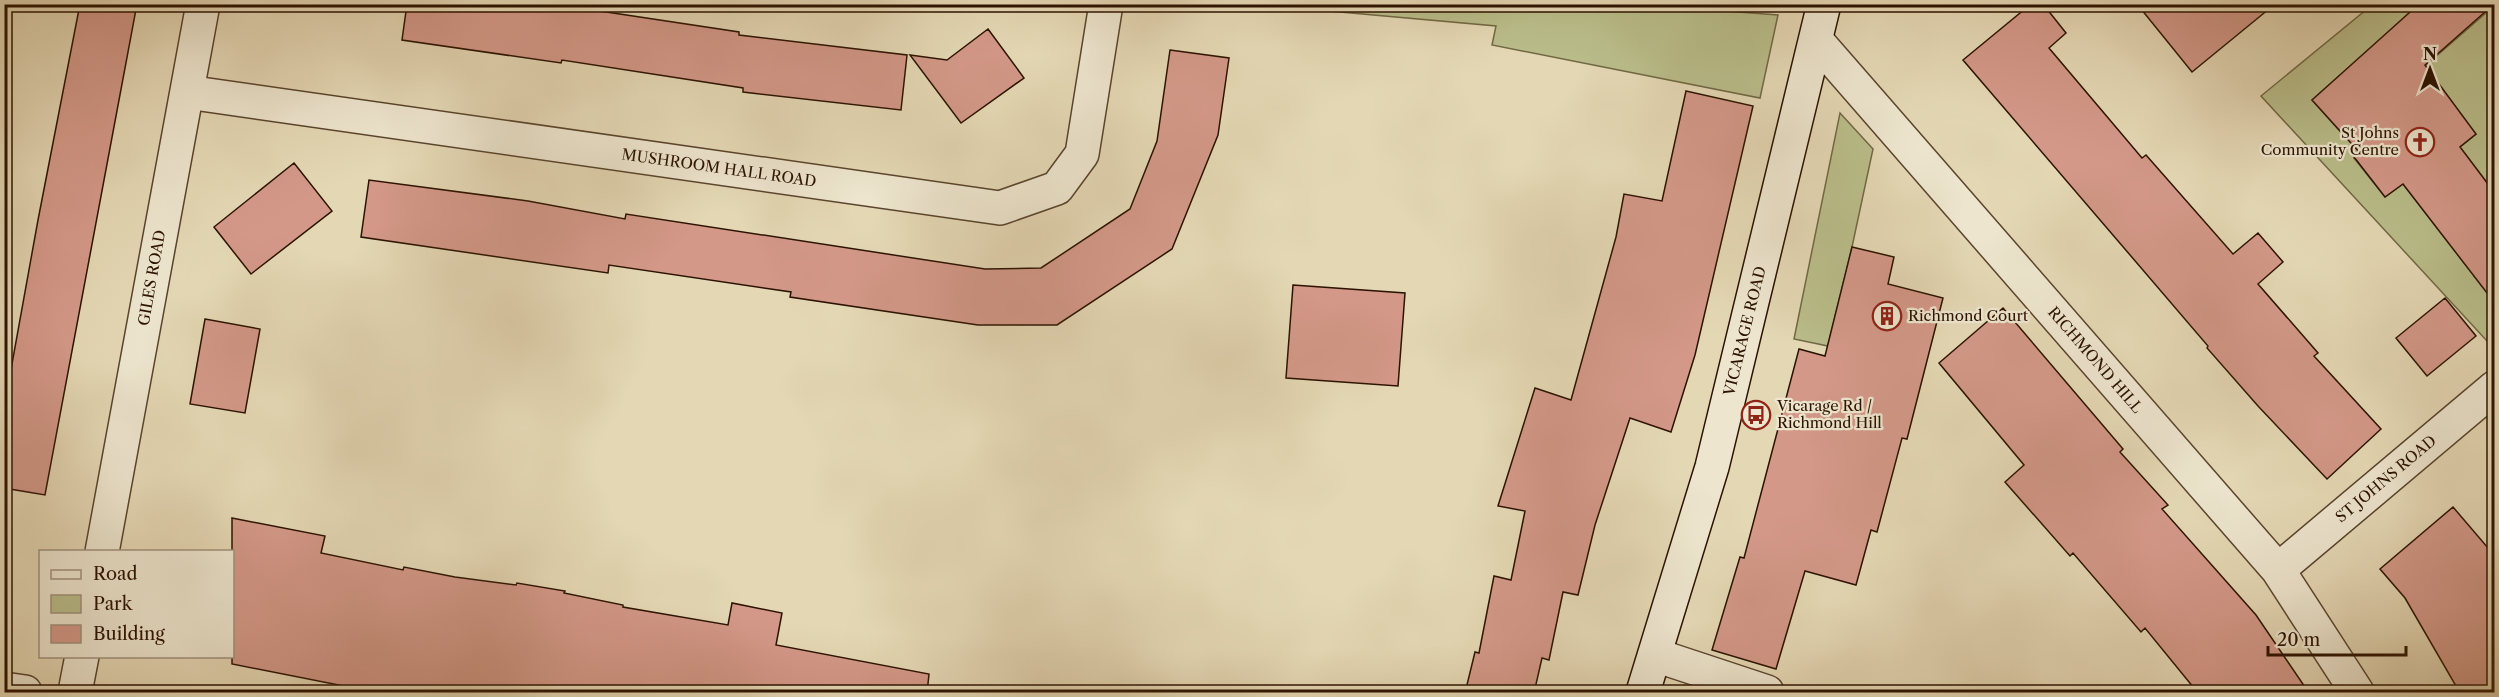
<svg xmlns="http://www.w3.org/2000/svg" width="2499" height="697" font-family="'Libre Caslon Text',serif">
	<rect width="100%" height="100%" fill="#e4d7b4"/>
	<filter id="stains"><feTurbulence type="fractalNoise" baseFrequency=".00333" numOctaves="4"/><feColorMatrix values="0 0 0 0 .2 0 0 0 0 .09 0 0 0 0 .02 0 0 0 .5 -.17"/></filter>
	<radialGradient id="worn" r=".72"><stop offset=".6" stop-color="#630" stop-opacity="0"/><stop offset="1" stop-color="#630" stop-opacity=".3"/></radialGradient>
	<!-- green -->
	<path fill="#b9bd8a" stroke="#726845" stroke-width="1.5" d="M1644 5 1778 15 1760 98 1492 45 1496 26 1263 5Z
		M2372 5H2419L2312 100 2346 138 2374 113 2389 130 2354 158 2385 197 2403 184 2482 286 2494 277V335L2487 341 2261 96Z
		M2494 6V192L2460 147 2476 134 2425 66Z
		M1840 113 1873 149 1852 247 1828 346 1794 339Z"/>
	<!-- building -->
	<path fill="#d39888" stroke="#2c1300" stroke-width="1.5" d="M80 4H137L45 495 4 488V408L38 220Z
		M407 4H544L580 8 739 32V35L907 55 901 110 743 92V88L562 60 561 63 402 40Z
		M2031 4H2043L2066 33 2049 48 2142 158 2146 155 2233 254 2258 233 2283 262 2258 284 2318 353 2314 356 2381 429 2327 479 2258 406 2207 348 2208 346 1963 60Z
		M2137 4H2275L2192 72Z
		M2419 4H2494L2425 65 2476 134 2460 147 2494 192V302L2403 184 2385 197 2354 157 2360 153 2312 100Z
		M988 29 1024 78 961 123 910 55 947 60Z
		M1170 50 1229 58 1218 135 1172 249 1057 325H978L790 297 791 292 609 265 608 273 361 237 369 180 528 201 625 219 626 214 985 269 1041 268 1130 209 1157 141Z
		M1686 91 1753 106 1695 355 1671 432 1630 418 1595 525 1578 595 1563 592 1549 660 1542 658 1534 693H1465L1475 652 1479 653 1494 576 1511 580 1525 511 1498 506 1535 388 1571 400 1616 237 1624 194 1662 201Z
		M294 163 332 211 251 274 214 227Z
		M1852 247 1894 257 1888 284 1943 298 1907 439 1902 438 1877 532 1871 530 1856 585 1805 571 1776 669 1712 650 1740 557 1744 558 1799 349 1825 356Z
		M1293 285 1405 293 1398 386 1286 378Z
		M2445 298 2476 336 2427 376 2396 338Z
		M2003 308 2123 449 2120 452 2168 505 2162 509 2256 615 2309 693H2198L2145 628 2141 632 2073 553 2070 556 2005 482 2024 465 1939 363Z
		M205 319 260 329 245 413 190 404Z
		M2453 507 2494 555V693H2460L2405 598 2380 569Z
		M232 518 325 536 321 553 403 570 404 567 455 577 516 585 517 583 565 591 564 593 623 605V607L728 625 732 603 782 613 776 645 929 674 927 693H379L232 664Z"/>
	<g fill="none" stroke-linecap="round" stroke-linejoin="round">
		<!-- street casing -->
		<g stroke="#5a442d" stroke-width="36">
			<path id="street" d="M1816 40 2278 570 2357 692
				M187 92 1000 208 1057 188 1082 154 1106 4
				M102 552 203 4
				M2278 570 2494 388
				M1655 655 1767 692
				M4 689 25 692
				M75 692 82 656"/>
		</g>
		<!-- secondary casing -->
		<g stroke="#2c1300" stroke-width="36">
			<path id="secondary" d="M1643 692 1712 467 1824 4"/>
		</g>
		<!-- street -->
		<use href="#street" stroke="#ede5ce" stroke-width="33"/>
		<!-- secondary -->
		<use href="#secondary" stroke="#ede5ce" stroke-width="33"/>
	</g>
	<!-- icons -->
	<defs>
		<g id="church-ring" transform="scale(1.5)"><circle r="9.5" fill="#ede5ce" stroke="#8f2418" stroke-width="1.5"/><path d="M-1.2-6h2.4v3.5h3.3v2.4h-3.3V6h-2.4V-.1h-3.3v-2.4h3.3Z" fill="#8f2418"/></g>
		<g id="building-ring" transform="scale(1.5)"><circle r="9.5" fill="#ede5ce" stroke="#8f2418" stroke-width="1.5"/><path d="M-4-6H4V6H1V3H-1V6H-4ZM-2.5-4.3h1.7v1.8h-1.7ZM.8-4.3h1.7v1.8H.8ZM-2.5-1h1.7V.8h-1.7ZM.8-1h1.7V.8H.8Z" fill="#8f2418"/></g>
		<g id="bus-ring" transform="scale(1.5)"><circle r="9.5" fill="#ede5ce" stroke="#8f2418" stroke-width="1.5"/><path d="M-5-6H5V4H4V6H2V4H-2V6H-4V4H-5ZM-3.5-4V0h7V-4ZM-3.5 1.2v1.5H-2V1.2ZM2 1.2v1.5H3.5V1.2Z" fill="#8f2418"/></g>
	</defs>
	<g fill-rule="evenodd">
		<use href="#church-ring" x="2420" y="142"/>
		<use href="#building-ring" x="1887" y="316"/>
		<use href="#bus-ring" x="1756" y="415"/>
	</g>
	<g text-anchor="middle" stroke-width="4.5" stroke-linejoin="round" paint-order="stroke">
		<!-- poi labels -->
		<g font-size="15" fill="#2c1300" stroke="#ede5ce" text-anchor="start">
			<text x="2399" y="138" text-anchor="end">St Johns<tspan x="2399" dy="17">Community Centre</tspan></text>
			<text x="1908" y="321">Richmond Court</text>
			<text x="1777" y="411">Vicarage Rd /<tspan x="1777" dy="17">Richmond Hill</tspan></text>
		</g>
		<!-- street labels -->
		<g font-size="15" fill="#2c1300" stroke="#ede5ce">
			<text transform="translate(719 168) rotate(8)" y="5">MUSHROOM HALL ROAD</text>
			<text transform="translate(152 278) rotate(-80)" y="5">GILES ROAD</text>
			<text transform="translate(1745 331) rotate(-76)" y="5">VICARAGE ROAD</text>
			<text transform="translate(2095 360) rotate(49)" y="5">RICHMOND HILL</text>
			<text transform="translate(2386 479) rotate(-40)" y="5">ST JOHNS ROAD</text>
		</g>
	</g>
	<!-- margin -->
	<rect width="2499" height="697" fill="none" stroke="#e4d7b4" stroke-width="24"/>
	<rect x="6" y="6" width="2487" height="685" fill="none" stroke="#2c1300" stroke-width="3"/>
	<rect x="12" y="12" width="2475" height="673" fill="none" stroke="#2c1300" stroke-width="1.5"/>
	<!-- legend -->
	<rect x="39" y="550" width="195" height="108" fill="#ede5ce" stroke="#a0917c" stroke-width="1.5"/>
	<rect x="51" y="570" width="30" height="9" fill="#ede5ce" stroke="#a0917c" stroke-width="1.5"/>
	<text x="93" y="580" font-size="18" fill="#2c1300">Road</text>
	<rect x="51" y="595" width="30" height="18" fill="#b9bd8a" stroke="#a0917c" stroke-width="1.5"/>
	<text x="93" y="610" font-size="18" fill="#2c1300">Park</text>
	<rect x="51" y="625" width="30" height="18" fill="#d39888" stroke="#a0917c" stroke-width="1.5"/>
	<text x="93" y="640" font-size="18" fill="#2c1300">Building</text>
	<!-- north arrow -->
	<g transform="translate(2430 69)" stroke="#ede5ce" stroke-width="4.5" paint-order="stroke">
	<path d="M0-4.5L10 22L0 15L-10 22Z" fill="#2c1300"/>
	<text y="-9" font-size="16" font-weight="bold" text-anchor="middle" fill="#2c1300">N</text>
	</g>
	<!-- scale -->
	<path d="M2268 646v9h138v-9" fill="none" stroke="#2c1300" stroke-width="3"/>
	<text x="2277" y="646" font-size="18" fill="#2c1300" stroke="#ede5ce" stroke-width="4.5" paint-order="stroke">20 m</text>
	<rect width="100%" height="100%" filter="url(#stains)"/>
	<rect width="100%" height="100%" fill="url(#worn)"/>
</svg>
